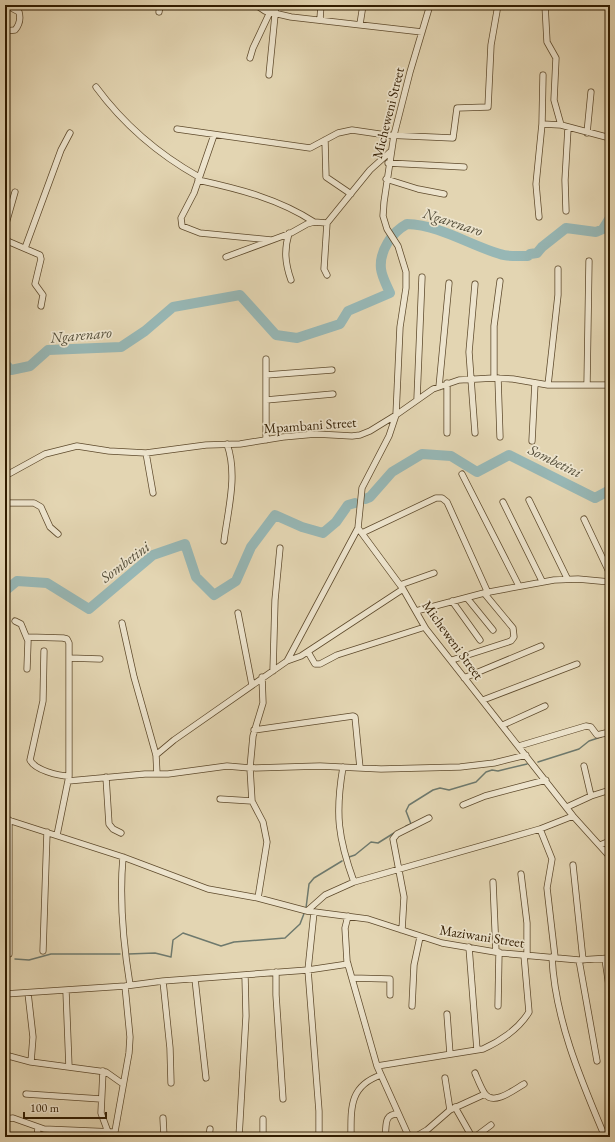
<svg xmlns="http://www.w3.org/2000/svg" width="615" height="1142" font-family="'EB Garamond',serif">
	<rect width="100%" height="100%" fill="#e3d5b2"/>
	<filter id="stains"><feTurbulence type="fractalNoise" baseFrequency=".005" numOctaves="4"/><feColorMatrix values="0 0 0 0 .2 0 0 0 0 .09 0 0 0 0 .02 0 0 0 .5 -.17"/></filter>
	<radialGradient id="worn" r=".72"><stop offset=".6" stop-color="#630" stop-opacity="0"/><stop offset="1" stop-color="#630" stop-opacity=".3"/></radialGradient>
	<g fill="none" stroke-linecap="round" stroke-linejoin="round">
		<!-- stream -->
		<path stroke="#6e796d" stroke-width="1.5" d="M538 762 579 749 589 741 601 737
			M406 826 411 824 406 811 409 805 433 790 440 788 449 790 476 782 486 772 492 770 498 771 527 764
			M349 857 355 855 371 842 378 843 394 833
			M306 908 309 884 314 878 342 861
			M128 954 155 953 171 957 173 940 183 933 221 946 234 942 285 938 300 924 305 911
			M15 959 29 960 51 954H120"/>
		<!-- river -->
		<path stroke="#97b7b5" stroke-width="10" d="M5 364 11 370 30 366 48 350 121 347 145 331 173 307 240 295 276 335 297 338 340 324 348 311 390 293C387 286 382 277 381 269 379 251 392 232 407 224 440 225 469 245 500 254 508 257 519 256 528 256L530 254 537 253 542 247 566 228 596 232 603 229 610 218
			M365 499 370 497 392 472 422 454 451 456 477 472 509 455 595 498 610 490
			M5 591 17 581 47 583 89 609 153 555 185 544 196 577 214 595 236 581 251 547 275 515 302 527 323 533 336 522 348 505 355 503"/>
		<!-- minor casing -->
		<g stroke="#5e4a2c" stroke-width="7">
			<path id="minor" d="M256 5 265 11 291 17 422 32
				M430 5 410 72 394 135 384 202 383 216 387 229 398 246 406 272V288L400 327 396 415 389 436 362 488 358 528 403 589 426 629 573 816 610 857
				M545 5 547 42 556 58 554 100 561 125
				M159 12 160 5
				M320 19 321 5
				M360 24 363 5
				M5 31 15 30C20 24 21 19 19 12L6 5
				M250 58 253 48 270 12
				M269 75 276 5
				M610 81V85
				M96 87C124 125 158 154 199 177
				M542 124 561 125 610 138
				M177 129 310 148 338 133 352 130 386 135 453 138 457 108 488 107 491 45 498 5
				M587 133 591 92
				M214 135 194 193 181 218 182 226 200 233 271 240
				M608 138 610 119
				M325 140 326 177 351 194
				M388 163 464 167
				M386 179 418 189 444 194
				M198 180C239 189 279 199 314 222
				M566 211 565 180 568 128
				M539 217 536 184 542 124 543 75
				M5 227 15 192
				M289 233C284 250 285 263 291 280
				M5 240 40 255 41 259 35 284 43 295 41 306
				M25 248 61 150 70 133
				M226 257 291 233 307 224 314 222 327 223
				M327 275 324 269 327 223 370 170 390 152
				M475 284 469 352 475 433
				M266 375 332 370
				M494 378V326L500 281
				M498 378 500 437
				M548 385 558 295V269
				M587 385 589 261
				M439 387 449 283
				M417 399 422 277
				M266 400 333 394
				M447 433V383
				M266 440V359
				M532 441 535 383
				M146 453 153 493
				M462 474 519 586
				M5 476 45 454 77 446 109 451 146 453 206 445 240 444 283 437 316 434 352 436 360 435 370 431 396 415 433 389 459 380 494 378 513 379 548 385H610
				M529 500 567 578
				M503 502 542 581
				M5 503H34L41 507 50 527 58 534
				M584 519 610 574
				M362 533 436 498H442L447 502 488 593
				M224 541C228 509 238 475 227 444
				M400 585 434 573
				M467 598 493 630
				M452 601 480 640
				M416 611 484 593 554 580 578 579 610 582
				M238 613 252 685
				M15 621 21 624 28 641 27 669
				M122 623 134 677 156 755 157 774
				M28 637 63 638 67 639 69 643V776L57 835
				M44 651 43 701 30 760C35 770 58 776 69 776
				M308 652 315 664H320L337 655 425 627
				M69 658 100 659
				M452 660 511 641 514 637 513 628 484 593
				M287 661 301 656 403 589
				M273 671 275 600 280 548
				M464 678 541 646
				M483 700 577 664
				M503 725 545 706
				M254 730 353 716 355 717 360 768
				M519 746 586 726 591 727 597 735 610 732
				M156 755 174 740 287 661 358 528
				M584 766 591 796
				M343 767C335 814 338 838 354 882
				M106 777 109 824 113 829 121 833
				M68 781 145 774H168L227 766 250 768 320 766 381 769 460 767 494 763 526 755
				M220 799 252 801
				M463 805 485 796 546 780
				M567 807 591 796 610 790
				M5 819 123 857 208 889 258 898 307 911 368 919 442 943 501 953 579 960 610 958
				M9 820V954
				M540 829 552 859 547 888 555 957
				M600 845 610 841
				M123 857C119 901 123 942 130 985
				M573 865 583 960
				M521 874 527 923V955
				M493 882 496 952
				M258 898 267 842 263 822 252 801 250 768 253 736 263 703 262 677
				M307 911 325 895 354 882 540 829 573 816
				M314 912 308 970 319 1111V1137
				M348 916 345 928 347 961 377 1066 409 1137
				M402 930 404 897 393 839 397 834 429 818
				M469 947 477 1050
				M43 951 47 832
				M552 957C555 1020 581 1080 605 1137
				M605 959 610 993
				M579 960 597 1061
				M276 972V995L283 1099
				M352 978 390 979V995
				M195 979 206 1078
				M163 981 170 1048 171 1083
				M66 991 69 1067
				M28 993 33 1037 31 1062
				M5 994 125 986 163 981 308 970 348 964
				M412 1006 414 965 420 937
				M498 1006 499 952
				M447 1014 450 1054
				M5 1055 31 1062 106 1072 123 1084
				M377 1066 483 1049C499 1042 519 1029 529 1012L524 955
				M103 1071 101 1113 108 1132
				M475 1073C478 1080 481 1088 485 1094 494 1106 515 1089 524 1084
				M445 1078 450 1110
				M26 1094 101 1099
				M455 1107 472 1137
				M163 1118 164 1137
				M5 1119 13 1118 44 1129 114 1132
				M37 1137 38 1128
				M114 1137 129 1053 130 1037 125 986
				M209 1137 210 1129
				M239 1137 246 1016 245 975
				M263 1137V1119
				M351 1137C351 1108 349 1086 381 1075
				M385 1137C387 1126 383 1114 398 1114
				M415 1137 427 1130 450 1110 485 1094
				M475 1137 491 1125"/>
		</g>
		<!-- minor -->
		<use href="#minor" stroke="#ede4cd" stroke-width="5.5"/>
	</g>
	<g text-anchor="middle" stroke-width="3.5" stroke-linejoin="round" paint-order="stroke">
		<!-- street labels -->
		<g font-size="14" fill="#311c00" stroke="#ede4cd">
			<text transform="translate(388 113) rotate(-76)" y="5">Micheweni Street</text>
			<text transform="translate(310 425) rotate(-4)" y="5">Mpambani Street</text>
			<text transform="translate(453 640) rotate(54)" y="5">Micheweni Street</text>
			<text transform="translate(482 936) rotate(9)" y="5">Maziwani Street</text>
		</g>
		<!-- water labels -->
		<g font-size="15" font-style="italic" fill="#504a36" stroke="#ede4cd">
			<text transform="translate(453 222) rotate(18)" y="5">Ngarenaro</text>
			<text transform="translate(81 335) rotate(-5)" y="5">Ngarenaro</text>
			<text transform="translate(555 461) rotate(26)" y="5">Sombetini</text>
			<text transform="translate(125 562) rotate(-37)" y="5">Sombetini</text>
		</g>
	</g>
	<!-- margin -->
	<rect width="615" height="1142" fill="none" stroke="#e3d5b2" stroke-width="20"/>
	<rect x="6" y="6" width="603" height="1130" fill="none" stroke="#311c00" stroke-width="2"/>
	<rect x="10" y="10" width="595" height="1122" fill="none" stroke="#311c00"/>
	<!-- scale -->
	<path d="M24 1112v6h82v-6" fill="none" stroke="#311c00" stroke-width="2"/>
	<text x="30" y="1112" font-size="12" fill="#311c00" stroke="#ede4cd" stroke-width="3" paint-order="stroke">100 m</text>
	<rect width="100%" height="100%" filter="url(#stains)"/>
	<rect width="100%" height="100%" fill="url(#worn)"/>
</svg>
